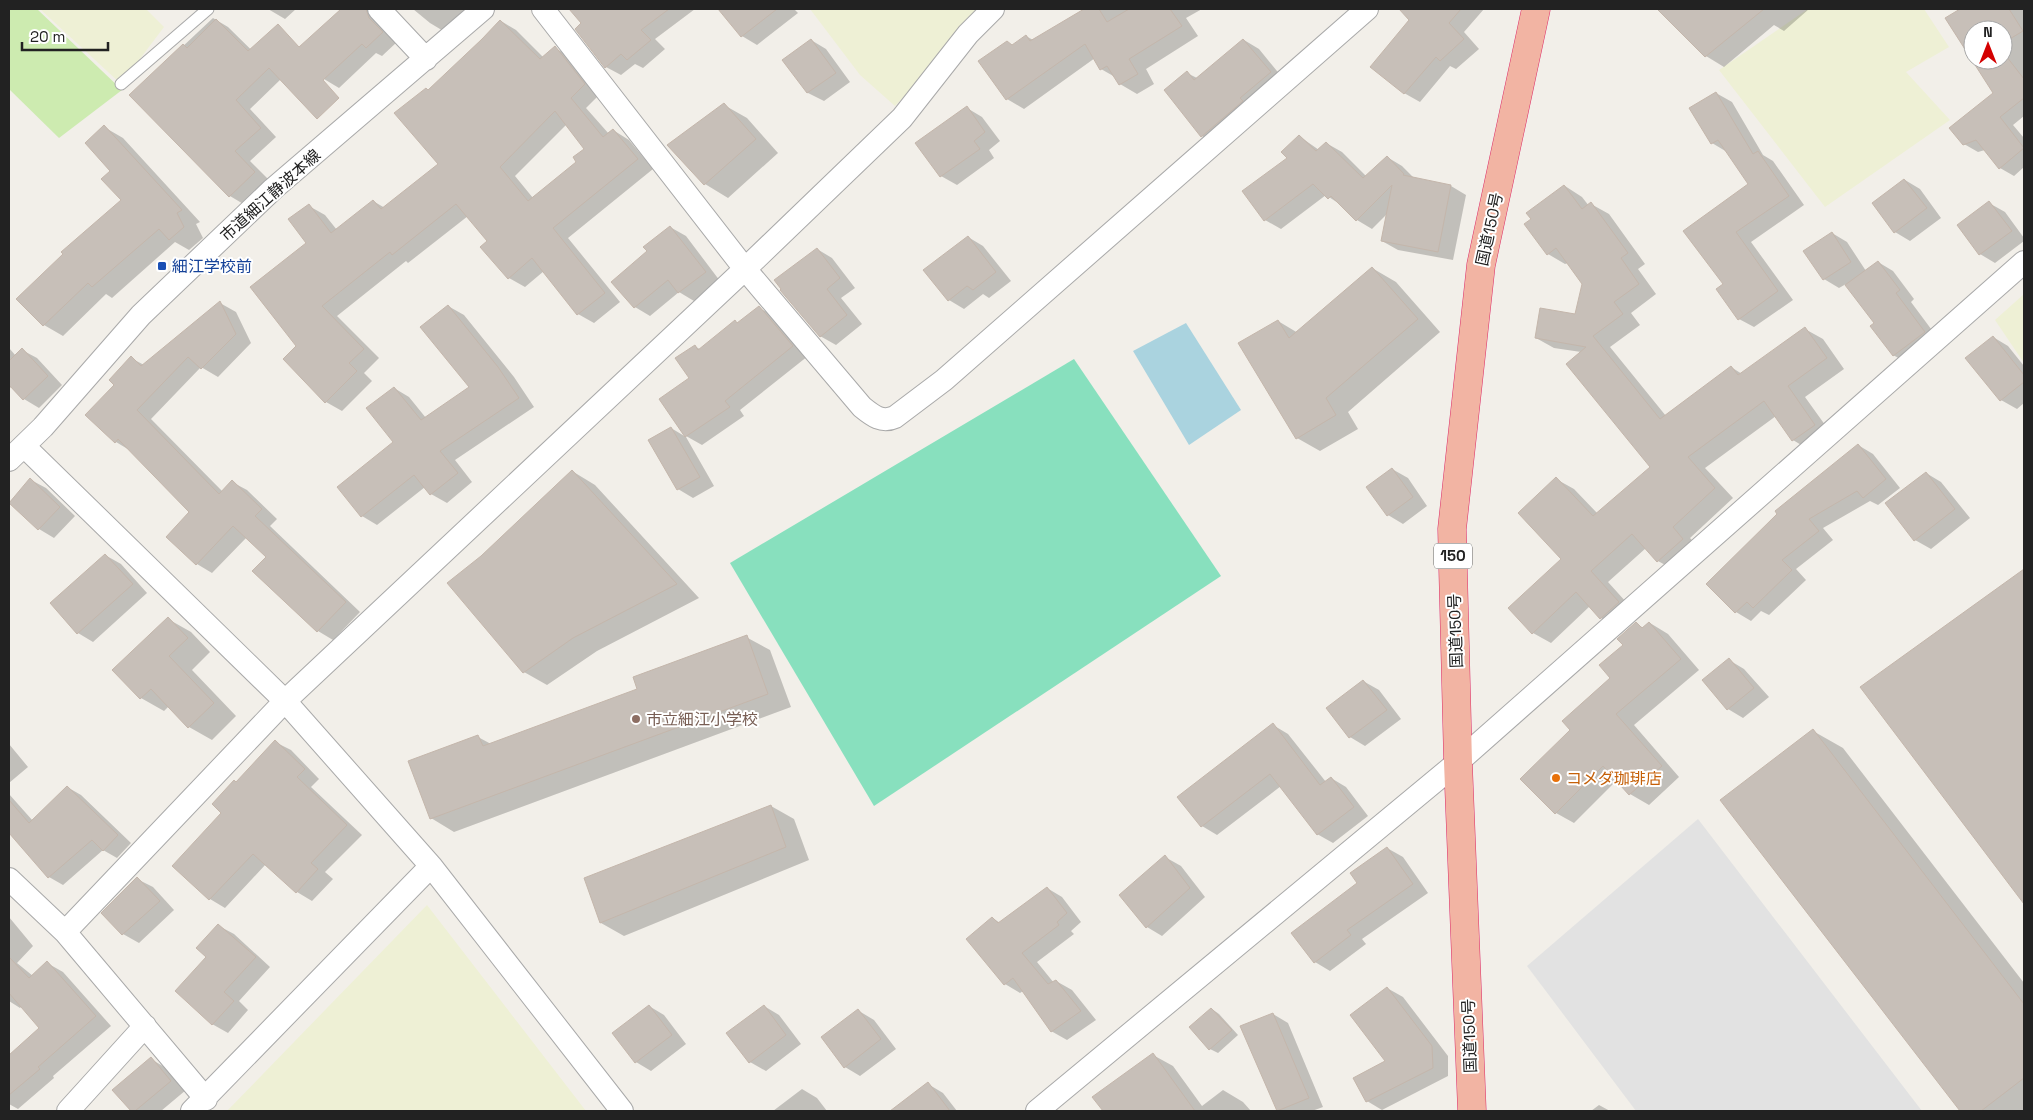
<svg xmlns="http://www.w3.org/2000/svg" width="2033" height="1120" font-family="'Space Grotesk','Noto Sans JP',sans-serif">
	<rect width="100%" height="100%" fill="#f2efe9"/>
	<!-- farmland -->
	<path fill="#eef0d5" d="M40 9H146L164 27 121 84Z
		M810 9H988L895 106 860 75Z
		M1808 9H1924L1949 47 1906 72 1950 120 1825 207 1719 70Z
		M2024 294V363L1995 320Z
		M427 905 586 1111H227Z"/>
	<!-- grass -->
	<path fill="#cdebb0" d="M9 9H37L122 90 59 138 9 89Z"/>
	<!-- pitch -->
	<path fill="#88e0be" d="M1074 359 1221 576 874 806 730 563Z"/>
	<!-- parking -->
	<path fill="#e2e2e2" d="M1698 819 1922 1111H1636L1527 966Z"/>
	<!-- water -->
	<path fill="#aad3df" d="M1186 323 1241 410 1189 445 1133 351Z"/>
	<!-- shadow -->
	<path fill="#0003" fill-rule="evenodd" d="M268 9H296L285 19Z
		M343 9H370L397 42 382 56 376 53 339 88 324 79 299 49Z
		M413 9H466L445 32 430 23Z
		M570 9H695L655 39 665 49 643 68 635 64 621 75 606 67 583 24Z
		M720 9H794L798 13 757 45 742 36Z
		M1086 9H1202L1186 18 1198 36 1146 69 1154 84 1137 94 1120 84 1115 77 1101 69 1095 58 1024 109 1007 99 1013 46 1026 36 1033 40Z
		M1416 9H1484L1464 32 1479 49 1456 69 1450 66 1420 102 1404 93 1411 20 1408 16Z
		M1659 9H1809L1784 31 1774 25 1724 67 1706 56Z
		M1962 9H2024V116L2013 125 2024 138V167L2014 176 2000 168 1985 150 1978 152 1964 144 1994 94 1946 19ZM1973 30H2003V60H1973Z
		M213 18 228 27 281 79 250 109 276 137 250 161 270 181 245 205 230 196 131 95Z
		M501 21 516 30 544 58 555 48 571 57 600 94 586 108 609 134 613 130 629 140 653 169 568 238 620 302 594 323 578 314 544 271 525 287 509 278 489 241 468 216 408 263 406 261 337 316 379 358 364 373 372 381 342 411 326 402 298 346 308 243 309 206 325 215 337 230 373 201 385 208 439 164 429 91ZM567 124 585 149 578 163 533 198 515 176Z
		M811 40 826 49 850 82 824 101 808 93 784 60Z
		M1244 40 1259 49 1286 82 1217 145 1202 136 1187 73 1197 78Z
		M1716 93 1732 102 1763 155 1773 161 1804 205 1751 242 1793 300 1754 327 1739 319 1724 284 1684 232 1750 184 1727 152 1712 143Z
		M724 105 747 118 778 153 728 198 705 184 669 145Z
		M967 108 982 117 1000 141 989 150 994 158 957 185 941 176 917 144Z
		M104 127 123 138 200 222 196 224 203 238 189 250 175 242 112 298 106 294 63 336 44 325 122 201Z
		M1299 136 1319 150 1326 143 1342 152 1367 177 1387 157 1402 166 1415 179 1451 186 1466 195 1453 260 1398 250 1382 241 1388 213 1372 229 1357 220 1344 207 1326 195 1281 229 1265 220Z
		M1905 180 1920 189 1941 218 1910 241 1895 232Z
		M1565 186 1582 197 1589 206 1591 204 1609 214 1645 264 1638 269 1656 294 1631 313 1640 325 1610 347 1666 416 1731 367 1742 374 1805 329 1823 339 1844 369 1805 397 1833 436 1811 451 1793 440 1776 416 1705 468 1733 498 1690 538 1701 550 1676 571 1658 561 1646 548 1608 582 1636 613 1619 629 1601 618 1590 606 1551 643 1533 633 1563 559 1556 479 1574 489 1598 514 1652 468 1581 352 1554 348 1536 338 1576 315 1583 284 1568 263 1565 264 1548 254Z
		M1989 203 2005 212 2024 238V241L1995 263 1980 254Z
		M670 227 686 236 720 281 694 301 679 292 650 316 635 307 648 252Z
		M1832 233 1847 242 1866 271 1878 262 1893 271 1914 299 1911 302 1940 341 1909 364 1893 355 1876 324 1846 284 1839 288 1824 279Z
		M968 237 983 246 1011 281 989 298 983 294 964 309 949 300Z
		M817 249 832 258 855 288 841 298 862 324 836 345 820 336Z
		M1372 268 1396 282 1440 332 1348 412 1358 429 1320 451 1297 438 1278 321 1298 333Z
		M220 303 236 312 251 343 218 377 201 367 151 419 223 492 232 482 247 490 277 519 270 526 360 612 333 640 318 631 268 557 247 537 212 573 197 564 191 512 131 451 116 442 115 385 131 358 144 365Z
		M448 306 464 315 514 377 534 407 455 460 472 482 447 503 431 494 425 487 377 525 362 516 395 442 394 388 409 397 426 418 471 387Z
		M759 308 775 316 808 356 740 410 744 416 702 445 686 436 661 399 691 378 695 346 701 350Z
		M1993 337 2008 346 2024 366V403L2017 409 2001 400 1967 358Z
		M9 348 16 356 22 350 37 358 62 385 39 408 24 399 12 386 9 389Z
		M671 428 686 437 714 486 693 498 678 489Z
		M1858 445 1873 454 1900 488 1878 505 1870 501 1823 528 1833 540 1796 569 1806 580 1769 615 1761 611 1751 621 1736 612Z
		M1392 469 1408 478 1427 506 1403 524 1388 515Z
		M572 471 595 485 699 598 597 651 547 685 524 672 481 557Z
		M1926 473 1941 482 1970 518 1931 549 1915 540Z
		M31 480 46 488 75 516 54 538 39 529 10 502Z
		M105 555 121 564 147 593 93 642 78 633Z
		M2024 570V902L1862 688Z
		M168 619 191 632 210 652 192 670 236 716 212 740 189 727 169 706 164 711 141 698Z
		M1650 623 1668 634 1699 670 1634 725 1679 777 1649 805 1630 794 1617 780 1574 823 1556 813 1572 730 1612 678 1624 645 1636 624 1644 628Z
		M746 637 770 650 791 707 454 832 431 818 478 737 491 744 639 690Z
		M1729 660 1744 669 1769 697 1743 718 1728 709Z
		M1363 681 1379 690 1401 719 1365 746 1350 737Z
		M1273 725 1288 734 1326 782 1331 778 1346 787 1368 816 1333 843 1317 834 1281 786 1217 835 1202 826Z
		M1813 731 1843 748 2024 983V1111H1962L1722 801Z
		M275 742 291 750 319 779 311 787 362 835 325 872 333 879 312 901 297 892 266 864 225 908 210 899 174 866 223 813 237 783Z
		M9 744 28 767 9 783Z
		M67 787 81 795 131 843 117 858 103 850 63 885 49 877 9 832V794L33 821Z
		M771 806 794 819 809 860 624 936 601 923 586 879Z
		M1387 848 1403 857 1428 893 1362 939 1366 944 1330 971 1315 962 1359 883Z
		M1165 857 1181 866 1205 897 1162 936 1147 927Z
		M137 879 153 887 174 910 139 943 123 934 103 913Z
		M1047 888 1062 897 1081 922 1071 931 1074 934 1037 962 1054 983 1056 981 1072 990 1096 1020 1067 1040 1051 1031 1023 991 1020 993 1005 984 993 918 1000 923Z
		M9 917 33 946 17 963 33 976 47 963 63 972 111 1026 53 1076 54 1078 18 1109 9 1104V1056L41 1028 22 1006 20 1008 9 1001Z
		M219 926 234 934 270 967 239 1001 248 1010 228 1033 212 1024 208 957Z
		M1387 988 1403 997 1448 1056V1076L1382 1110 1367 1101 1387 1061Z
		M649 1006 664 1015 686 1044 651 1071 636 1062Z
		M764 1006 779 1015 801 1044 766 1071 750 1062 728 1033Z
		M1212 1009 1219 1014 1238 1035 1218 1053 1210 1049 1191 1027Z
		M859 1011 874 1020 896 1049 860 1076 845 1067Z
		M1273 1014 1288 1023 1323 1107 1312 1111 1278 1110Z
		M1153 1055 1173 1066 1202 1106 1223 1090 1243 1102 1251 1111H1105L1094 1097Z
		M151 1059 166 1068 186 1090 161 1111H132L114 1090Z
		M928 1084 943 1093 957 1111H892Z
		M802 1089 817 1098 827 1111H773Z
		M1599 1105 1610 1111H1591Z"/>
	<!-- building -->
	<path fill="#c7bfb8" stroke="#c4b6ab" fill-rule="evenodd" d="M341 9H366L369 18 383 32 366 48 362 44 323 80 339 98 317 119 269 68 236 100 261 128 235 151 255 172 229 197 129 95 183 44 187 48 216 19 248 51 278 24 299 47Z
		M569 9H669L641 30 651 40 627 60 621 54 605 68 575 29 581 23Z
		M718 9H777L741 37Z
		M1084 9H1099L1107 22 1129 9H1170L1182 26 1129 59 1138 74 1119 85 1107 66 1100 70 1085 44 1006 100 978 61 1007 41 1012 45 1026 35 1030 41Z
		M1399 9H1461L1449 23 1464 39 1440 61 1436 57 1404 94 1370 67 1409 20Z
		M1657 9H1764L1705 57Z
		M1960 9H2009L2023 31 2003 43V30H1973V60H2003V52L2024 79V98L2000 117 2024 148 1999 169 1976 140 1963 145 1949 128 1993 93 1945 18Z
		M500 20 540 59 555 46 585 84 571 98 603 137 613 129 638 159 553 228 605 293 577 315 532 258 508 279 480 247 487 241 456 204 392 255 390 252 322 306 364 349 349 363 357 371 325 403 283 359 296 346 250 287 306 243 288 219 309 204 331 233 373 200 381 209 438 164 394 113 426 88 428 90 482 39ZM555 111 584 149 573 157 576 162 528 201 500 167Z
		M811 39 836 73 807 93 782 60Z
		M1243 39 1271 72 1240 98 1243 101 1201 137 1164 90 1187 71 1194 80Z
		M1716 92 1753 154 1758 151 1789 196 1736 232 1778 291 1738 320 1716 289 1723 284 1683 231 1748 184 1718 140 1711 144 1689 108Z
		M724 103 756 139 704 185 667 145Z
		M967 106 985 132 974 141 980 149 940 177 915 143Z
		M104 125 182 210 177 213 184 227 169 240 159 229 92 287 88 283 43 326 16 299 63 254 61 252 121 200 101 179 110 171 85 143Z
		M1299 135 1316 151 1326 142 1363 178 1387 156 1404 174 1403 175 1451 185 1438 252 1381 241 1392 185 1356 221 1331 196 1328 199 1313 184 1264 221 1242 191 1287 158 1281 152Z
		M1904 179 1927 208 1894 233 1872 203Z
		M1564 185 1582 209 1591 202 1628 253 1621 258 1639 284 1614 302 1623 314 1593 336 1660 419 1731 366 1738 375 1805 327 1827 358 1788 386 1815 425 1792 441 1764 401 1688 457 1715 488 1673 527 1683 539 1657 562 1632 534 1591 571 1619 602 1600 619 1576 592 1532 634 1508 608 1561 559 1518 513 1556 477 1593 516 1650 467 1566 364 1586 347 1535 338 1540 308 1575 314 1582 284 1556 248 1547 255 1524 224 1531 219 1526 213Z
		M1989 201 2012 231 1979 255 1957 225Z
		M670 226 706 272 678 293 668 280 634 308 611 282 647 251 643 247Z
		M1832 232 1851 262 1823 280 1803 251Z
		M968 236 996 272 973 290 967 286 948 301 923 270Z
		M817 248 840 278 827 289 847 315 820 337 780 290 781 289 774 280Z
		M1878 261 1900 290 1896 293 1925 332 1893 356 1870 326 1874 323 1845 285Z
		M1372 267 1418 319 1326 398 1336 415 1296 439 1238 343 1278 320 1289 338Z
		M220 301 236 334 201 369 188 357 137 410 219 494 232 480 262 509 255 516 346 602 317 632 252 571 266 557 233 526 196 565 166 537 189 512 118 439 115 443 85 415 114 385 109 380 131 356 141 366Z
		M448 305 498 367 519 398 440 451 458 473 430 495 414 475 361 517 337 487 393 442 366 408 394 387 421 420 469 387 420 327Z
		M759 306 793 346 725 401 730 407 685 437 659 399 689 378 675 358 695 345 698 350 735 320 737 323Z
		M1993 336 2024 375V382L2000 401 1965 358Z
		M22 348 48 376 23 400 9 385V361Z
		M671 427 700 477 677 490 648 440Z
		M1858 444 1886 479 1863 498 1857 491 1809 519 1819 531 1782 560 1792 570 1753 608 1747 602 1735 613 1706 584 1777 514 1775 511Z
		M1392 468 1413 497 1387 516 1366 487Z
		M572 470 677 584 573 638 523 673 447 583 481 556Z
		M1926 472 1955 509 1914 541 1885 503Z
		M30 478 60 507 38 530 9 503Z
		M105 554 133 584 77 634 50 603Z
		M2024 569V904L1860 687Z
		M168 617 188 638 169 656 214 703 188 728 151 689 140 699 112 670Z
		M1636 622 1642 628 1649 622 1681 659 1616 714 1662 766 1629 795 1603 766 1555 814 1520 779 1570 730 1562 721 1610 678 1599 665 1623 645 1617 639Z
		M747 635 768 694 430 819 408 761 478 735 483 746 637 689 633 677Z
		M1729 658 1754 688 1727 710 1702 680Z
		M1363 680 1387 710 1349 738 1326 708Z
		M1273 723 1320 785 1331 777 1354 807 1317 835 1270 774 1201 827 1177 797Z
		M1813 729 2024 1004V1078L1981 1111H1960L1720 800Z
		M275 740 305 769 297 777 347 825 311 863 318 869 296 893 253 854 209 900 172 866 221 813 212 804 234 780 236 782Z
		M67 786 118 835 103 851 92 840 48 878 9 833V800L29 823Z
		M771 805 786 847 600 923 584 878Z
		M1387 847 1413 884 1347 930 1351 935 1314 963 1291 933 1357 883 1350 873Z
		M1165 855 1190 888 1146 928 1119 895Z
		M137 877 160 901 122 935 101 913Z
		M1047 887 1067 913 1057 922 1059 925 1022 953 1048 984 1056 980 1081 1011 1051 1032 1013 978 1004 985 966 939 992 917 998 923Z
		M218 924 256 957 224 992 234 1001 212 1025 175 991 206 957 196 948Z
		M9 957 29 978 47 961 96 1016 38 1067 40 1069 9 1095V1055L39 1028 9 993Z
		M1387 987 1432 1046 1433 1068 1366 1102 1353 1078 1385 1061 1350 1015Z
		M649 1005 672 1035 635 1063 612 1033Z
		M764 1005 786 1035 749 1063 726 1033Z
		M1211 1008 1232 1030 1209 1050 1189 1027Z
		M858 1009 881 1039 844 1068 821 1037Z
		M1273 1013 1309 1098 1277 1111 1240 1026Z
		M1153 1053 1195 1111H1103L1092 1097Z
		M151 1057 171 1081 135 1111H131L112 1090Z
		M928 1082 950 1111H890Z"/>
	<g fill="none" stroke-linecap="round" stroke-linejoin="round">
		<!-- service casing -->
		<g stroke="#a9a9a9" stroke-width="13">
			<path id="service" d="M121 84 208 9"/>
		</g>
		<!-- minor casing -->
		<g stroke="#a9a9a9" stroke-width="24">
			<path id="minor" d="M379 9 426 59
				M543 9 745 269 862 407C873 416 882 423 895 417L944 380 1367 9
				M24 446 285 701 431 866 622 1111
				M9 460 43 427 141 315 273 189 483 9
				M9 879 65 932
				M206 1099 65 932 285 701 745 269 902 118 968 34 993 9
				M68 1111 145 1026
				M192 1111 431 866
				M1037 1111 1458 762 2024 262"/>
		</g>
		<!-- trunk casing -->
		<g stroke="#dc2a67" stroke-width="29">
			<path id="trunk" d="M1472 1111 1458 762 1452 529 1481 265 1536 9"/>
		</g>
		<!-- service -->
		<use href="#service" stroke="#fff" stroke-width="11"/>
		<!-- minor -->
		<use href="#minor" stroke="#fff" stroke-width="22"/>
		<!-- trunk -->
		<use href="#trunk" stroke="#f2b4a3" stroke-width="28"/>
	</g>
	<!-- markers -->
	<rect fill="#1a4fb4" stroke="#fff" stroke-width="2" x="157" y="261" width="10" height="10" rx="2.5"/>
	<circle fill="#8d6e63" stroke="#fff" stroke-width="2" cx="636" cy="719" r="5"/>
	<circle fill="#e8710a" stroke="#fff" stroke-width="2" cx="1556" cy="778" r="5"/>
	<g text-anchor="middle" stroke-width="4" stroke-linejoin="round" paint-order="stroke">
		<!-- shield labels -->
		<rect fill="#fff" stroke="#646464" stroke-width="1" x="1434" y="543.5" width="38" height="25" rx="4"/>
		<g font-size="15" font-weight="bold" fill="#222">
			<text x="1453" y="561">150</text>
		</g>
		<!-- street labels -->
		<g font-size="16" fill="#222" stroke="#fff">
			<text transform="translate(270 195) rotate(-42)" y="6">市道細江静波本線</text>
			<text transform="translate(1489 229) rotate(-78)" y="6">国道150号</text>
			<text transform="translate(1455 631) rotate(-92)" y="6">国道150号</text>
			<text transform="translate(1469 1036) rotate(-92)" y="6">国道150号</text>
		</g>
		<!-- transit labels -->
		<g font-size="16" fill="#164399" stroke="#fff" text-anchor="start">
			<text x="172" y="272">細江学校前</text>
		</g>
		<!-- education labels -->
		<g font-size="16" fill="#785e54" stroke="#fff" text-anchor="start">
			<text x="646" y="725">市立細江小学校</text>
		</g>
		<!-- food labels -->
		<g font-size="16" fill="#c56008" stroke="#fff" text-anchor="start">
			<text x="1566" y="784">コメダ珈琲店</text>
		</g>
	</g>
	<!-- border -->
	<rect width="2033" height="1120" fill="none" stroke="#222222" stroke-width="20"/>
	<!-- north arrow -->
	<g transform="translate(1988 45)"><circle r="24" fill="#ffffff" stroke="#a7a7a7"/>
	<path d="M0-4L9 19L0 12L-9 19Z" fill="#d40000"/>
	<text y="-8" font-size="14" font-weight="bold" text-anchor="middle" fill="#222222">N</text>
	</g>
	<!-- scale -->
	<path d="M22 42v8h86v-8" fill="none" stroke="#222222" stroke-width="2.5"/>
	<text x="30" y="42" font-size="15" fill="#222222" stroke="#ffffff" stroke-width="4" paint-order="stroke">20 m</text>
</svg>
